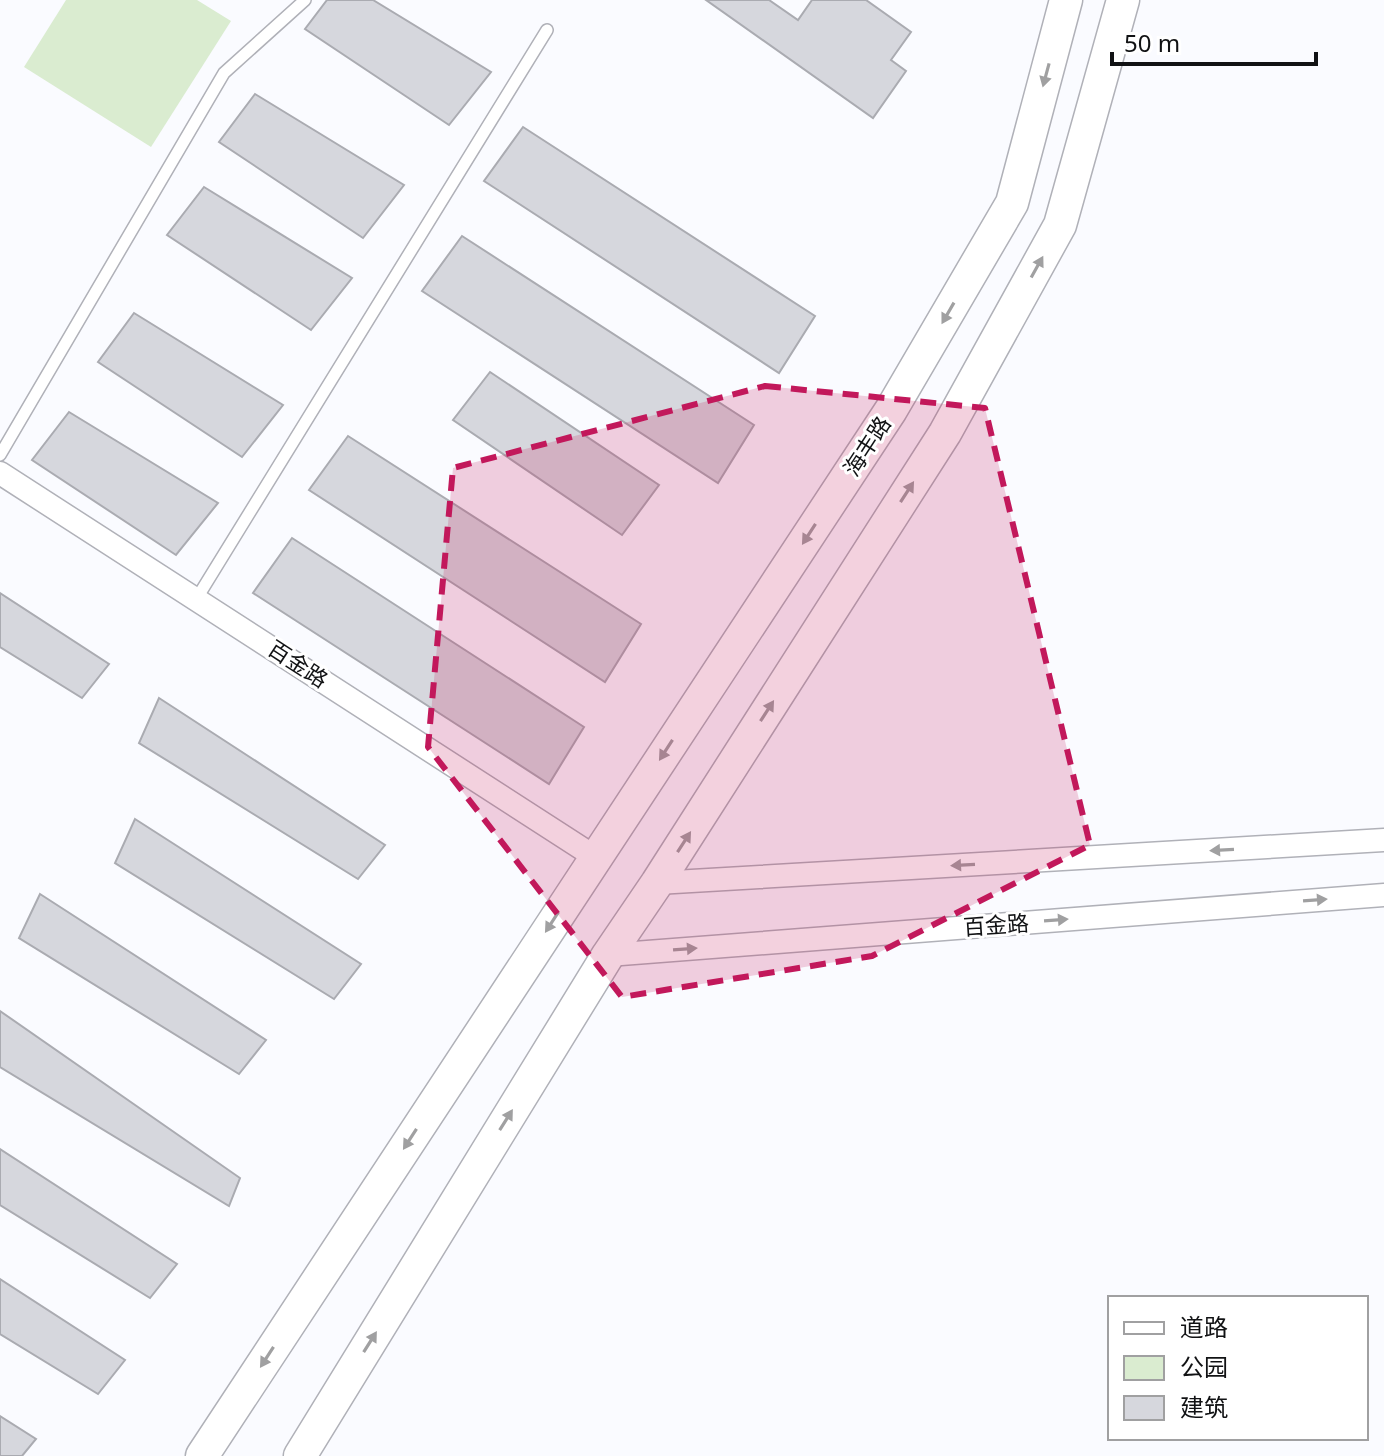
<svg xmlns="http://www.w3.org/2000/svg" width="1384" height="1456" font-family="'Noto Sans','Noto Sans SC',sans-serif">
	<rect width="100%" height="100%" fill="#fafbff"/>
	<!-- green -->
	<path fill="#daecd0" d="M66 0H197L231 21 151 147 24 67Z"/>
	<!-- building -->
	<path fill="#d6d7dd" stroke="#aaabb1" stroke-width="2" d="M327 0H373L491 72 449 125 305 29Z
		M706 0H769L798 20 812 0H866L911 32 891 60 906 71 873 118Z
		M255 94 404 185 363 238 219 142Z
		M523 127 815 316 779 373 484 181Z
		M204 187 352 278 311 330 167 235Z
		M462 236 754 425 718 483 422 291Z
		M134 313 283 405 242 457 98 362Z
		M490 372 659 485 622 535 453 420Z
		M69 412 218 503 176 555 32 460Z
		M348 436 641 624 605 682 309 490Z
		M292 538 584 727 549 784 253 593Z
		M0 593 109 664 82 698 0 647Z
		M159 698 385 845 358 879 139 743Z
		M135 819 361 964 334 999 115 863Z
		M40 894 266 1040 239 1074 19 938Z
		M0 1011 240 1178 229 1206 0 1067Z
		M0 1149 177 1264 150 1298 0 1205Z
		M0 1279 125 1360 98 1394 0 1334Z
		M0 1416 36 1439 22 1456H0Z"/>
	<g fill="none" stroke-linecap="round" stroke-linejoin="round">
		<!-- lane casing -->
		<g stroke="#b0b1b8" stroke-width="14">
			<path id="lane" d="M0 455 224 73 305 0
				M197 598 547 30"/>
		</g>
		<!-- street casing -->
		<g stroke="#b0b1b8" stroke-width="25">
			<path id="street" d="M0 473 595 857
				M657 883 1384 840
				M608 955 1384 895"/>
		</g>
		<!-- secondary casing -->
		<g stroke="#b0b1b8" stroke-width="35">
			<path id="secondary" d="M202 1456 891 410 1012 203 1066 0
				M300 1456 608 955 657 883 945 433 1060 225 1123 0"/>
		</g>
		<!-- lane -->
		<use href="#lane" stroke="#fff" stroke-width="11"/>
		<!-- street -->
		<use href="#street" stroke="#fff" stroke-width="22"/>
		<!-- secondary -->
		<use href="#secondary" stroke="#fff" stroke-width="32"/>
	</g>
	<!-- one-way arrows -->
	<defs><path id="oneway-solid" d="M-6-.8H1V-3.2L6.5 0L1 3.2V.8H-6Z" transform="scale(2)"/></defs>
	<g fill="#a0a0a1">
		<use href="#oneway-solid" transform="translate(1046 75) rotate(105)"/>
		<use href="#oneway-solid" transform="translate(1037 267) rotate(-61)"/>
		<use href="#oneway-solid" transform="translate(948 313) rotate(120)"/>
		<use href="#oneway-solid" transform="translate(907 492) rotate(-57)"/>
		<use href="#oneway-solid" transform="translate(809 534) rotate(123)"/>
		<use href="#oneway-solid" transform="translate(767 711) rotate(-57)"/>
		<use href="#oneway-solid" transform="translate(666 750) rotate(123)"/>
		<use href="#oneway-solid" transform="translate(684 842) rotate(-57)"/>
		<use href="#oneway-solid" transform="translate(1222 850) rotate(177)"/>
		<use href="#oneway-solid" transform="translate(963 865) rotate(177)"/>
		<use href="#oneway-solid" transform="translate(1315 900) rotate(-4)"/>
		<use href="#oneway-solid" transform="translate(1056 920) rotate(-4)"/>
		<use href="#oneway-solid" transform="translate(552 922) rotate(123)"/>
		<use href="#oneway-solid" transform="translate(685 949) rotate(-4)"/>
		<use href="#oneway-solid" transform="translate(506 1120) rotate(-58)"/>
		<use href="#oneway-solid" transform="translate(410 1139) rotate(123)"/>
		<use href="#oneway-solid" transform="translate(370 1342) rotate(-58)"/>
		<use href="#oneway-solid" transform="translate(267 1357) rotate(123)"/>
	</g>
	<!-- marked area -->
	<path fill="#c2185b" fill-opacity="0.2" stroke="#c2185b" stroke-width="6" stroke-dasharray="16 10" stroke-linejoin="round" d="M765 386 985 408 1090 845 872 956 622 997 428 747 453 468Z"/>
	<g text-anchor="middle" stroke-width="6" stroke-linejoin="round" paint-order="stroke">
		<!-- street labels -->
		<g font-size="22" fill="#111214" stroke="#fff">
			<text transform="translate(867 446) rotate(-57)" y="8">海丰路</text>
			<text transform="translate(298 664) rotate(33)" y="8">百金路</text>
			<text transform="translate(996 925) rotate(-4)" y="8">百金路</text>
		</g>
	</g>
	<!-- legend -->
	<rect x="1108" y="1296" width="260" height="144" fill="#ffffff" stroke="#a0a0a1" stroke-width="2"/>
	<rect x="1124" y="1322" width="40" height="12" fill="#ffffff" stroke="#a0a0a1" stroke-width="2"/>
	<text x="1180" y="1336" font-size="24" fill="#111214">道路</text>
	<rect x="1124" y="1356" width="40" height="24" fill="#daecd0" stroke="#a0a0a1" stroke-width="2"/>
	<text x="1180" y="1376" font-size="24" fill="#111214">公园</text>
	<rect x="1124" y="1396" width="40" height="24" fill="#d6d7dd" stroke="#a0a0a1" stroke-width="2"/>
	<text x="1180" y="1416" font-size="24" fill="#111214">建筑</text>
	<!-- scale -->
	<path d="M1112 52v12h204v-12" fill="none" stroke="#111214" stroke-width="4"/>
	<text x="1124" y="52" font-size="24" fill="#111214" stroke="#ffffff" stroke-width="6" paint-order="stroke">50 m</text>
</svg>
